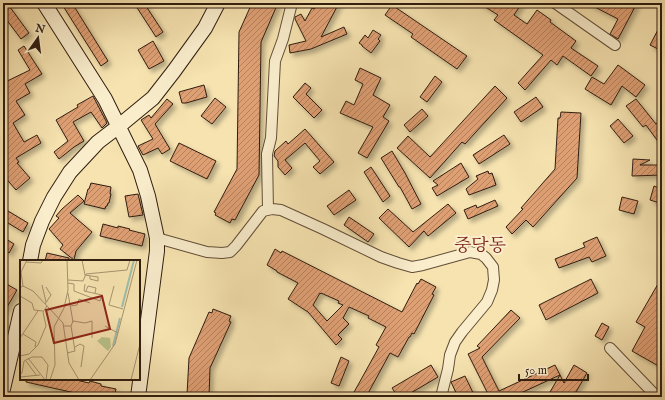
<svg xmlns="http://www.w3.org/2000/svg" width="665" height="400" font-family="'IM FELL English','Noto Serif KR',serif">
	<defs>
		<pattern id="building-hatch" width="6" height="6" patternUnits="userSpaceOnUse"><rect width="6" height="6" fill="#de9f73"/><path d="M-1 1l2-2M0 6l6-6M5 7l2-2" fill="none" stroke="#b4815d"/></pattern>
		<filter id="shadow"><feDropShadow dx="3.5" dy="3.5" stdDeviation="2" flood-color="#0004"/></filter>
	</defs>
	<rect width="100%" height="100%" fill="#f6e3b0"/>
	<filter id="stains"><feTurbulence type="fractalNoise" baseFrequency=".005" numOctaves="4"/><feColorMatrix values="0 0 0 0 .2 0 0 0 0 .09 0 0 0 0 .02 0 0 0 .5 -.17"/></filter>
	<radialGradient id="worn" r=".72"><stop offset=".6" stop-color="#630" stop-opacity="0"/><stop offset="1" stop-color="#630" stop-opacity=".3"/></radialGradient>
	<!-- building -->
	<path fill="url(#building-hatch)" stroke="#301d10" fill-rule="evenodd" filter="url(#shadow)" d="M3 3H7L29 33 21 39 3 15Z
		M67 3H72L108 61 101 66 63 6Z
		M134 3H144L163 32 156 37Z
		M252 3H278L261 42 259 175 235 220 232 219 230 223 215 215 216 213 214 212 237 169 239 32Z
		M317 3H339L321 37 344 27 347 34 311 49 290 53 289 45 306 41 295 19V17L301 14 305 21 312 8 314 9Z
		M479 3H522L514 15 527 24 537 10 551 20 550 22 576 41 571 48 598 66 591 76 563 56 557 65 551 60 525 90 518 83 543 55 494 20 498 15Z
		M587 3H637L618 39 610 34 618 19Z
		M392 5 467 56 457 69 411 37 413 34 385 15Z
		M662 22V51L650 45Z
		M373 30 381 35 378 39 380 41 371 53 362 46V45L359 43 365 35 368 38Z
		M153 41 164 61 149 69 138 50Z
		M24 46 42 74 25 84 30 93 16 101 25 115 13 123 24 142 37 135 41 143 16 158 19 162 17 163 30 178 16 190 3 175V83L30 70 18 50Z
		M618 65 645 85 636 97 622 86 611 105 585 89 592 77 604 84Z
		M360 68 381 78 373 95 390 105 383 117 389 121 367 158 358 153 373 127 340 113 346 101 354 105 363 84 355 80Z
		M435 76 442 82 427 102 420 97Z
		M305 83 311 88 306 94 322 110 314 118 293 97Z
		M204 85 207 97 186 103H182L179 92Z
		M495 86 507 98 465 144 462 142 430 178 397 148 408 136 430 157Z
		M93 96 107 123 102 128 91 112 73 122 84 141 74 147 59 159 54 152 68 141 56 120 78 107 77 105Z
		M536 97 543 107 521 122 514 112Z
		M215 98 226 107 212 124 201 116Z
		M167 99 173 104 155 124 170 149 162 154 158 148 143 155 138 146 153 139 141 120 149 115 151 118Z
		M636 99 656 124 662 119V147L646 125 643 127 626 106Z
		M422 109 428 116 410 132 404 125Z
		M561 112 581 113 577 178 533 227 526 220 512 234 506 227 523 209 521 208 555 169 558 118H560Z
		M618 119 633 136 624 143 610 126Z
		M305 129 334 162 320 174 313 167 320 161 305 143 285 160 292 168 285 175 278 167V161L274 156 275 151 286 141 288 144Z
		M504 135 510 144 479 164 473 155Z
		M179 143 216 161 207 179 170 161Z
		M392 151 405 173 421 204 412 209 400 187H399L381 158Z
		M633 159 650 160 640 165H662V175L632 176Z
		M461 163 469 177 437 196 432 188 438 185 433 181Z
		M371 167 390 196 383 202 364 172Z
		M488 171 489 174 492 173 496 185 469 195 466 189 478 179 476 176Z
		M91 183 111 187 110 194H111L109 203H108L107 206H106L105 209 84 204 88 189H89Z
		M654 186 662 189V196L660 203 650 200Z
		M349 190 356 200 334 215 327 206Z
		M138 194 143 215 129 217 125 196Z
		M78 195 84 201 70 213 92 232 76 251 74 260 60 249 63 245 49 229 59 218 56 216 62 209Z
		M622 197 638 201 634 214 619 210Z
		M495 200 498 206 468 219 464 210 476 205 477 208Z
		M448 204 456 213 428 236 424 231 409 247 379 218 388 209 413 232Z
		M3 208 28 223 23 232 3 220Z
		M349 217 374 234 368 242 344 225Z
		M103 224 118 228V226L130 229 129 230 145 234 142 246 100 236Z
		M3 237 14 244 9 253 3 249Z
		M597 237 606 256 592 262 589 257 559 268 555 259 585 247 583 243Z
		M275 249 281 253 282 251 402 312 417 283 418 284 421 279 436 287 432 294 434 295 414 334 412 333 410 337H409L398 357 390 353 366 397H358L353 394 379 347 376 345 386 327 368 318 369 316 349 307 343 318 349 324 338 335 342 339 336 345 308 312 288 299 298 283 277 272V271L267 265ZM320 293 321 294V293L339 301 338 303 343 305 327 321 313 305Z
		M47 253 69 258V261H45Z
		M662 277V368L632 351 645 327 636 322Z
		M591 279 598 293 546 320 539 305Z
		M3 282 17 290 3 314Z
		M213 309 231 316 229 321 231 322 210 368 209 397H189V395H187L189 358 209 312 212 313Z
		M511 310 520 318 482 357 499 391 555 365 564 383 574 365 587 373 573 397H547L560 375 512 397H486L489 396 468 354 480 348 477 346Z
		M602 323 609 327 602 340 595 336Z
		M341 357 349 361 339 386 331 383Z
		M431 365 438 377 404 397H398L392 388Z
		M465 376 475 397H458L451 382Z
		M26 379H72L89 383 90 381 101 384V386L116 389 114 397H93L26 382Z"/>
	<g fill="none" stroke-linecap="round" stroke-linejoin="round">
		<!-- street casing -->
		<g stroke="#624e38" stroke-width="12">
			<path id="street" d="M555 3 615 45
				M268 210 267 154 271 138 275 61 283 39 292 3
				M157 238 207 252 222 253 230 252 236 246 263 211 272 209 281 210 323 229 381 257 398 263 412 267 423 265 470 252 481 254 486 258 493 267 494 280 492 290 487 302 462 332 455 342 450 355 448 369 441 397
				M610 348 657 397"/>
		</g>
		<!-- secondary casing -->
		<g stroke="#301d10" stroke-width="16">
			<path id="secondary" d="M44 3 105 99 140 170 148 196 157 238V251L138 397
				M30 261 33 245 42 221 54 197 70 172 98 142 119 126 153 98 174 71 205 28 218 3
				M3 389 21 311"/>
		</g>
		<!-- street -->
		<use href="#street" stroke="#f9edcc" stroke-width="10"/>
		<!-- secondary -->
		<use href="#secondary" stroke="#f9edcc" stroke-width="14"/>
	</g>
	<g text-anchor="middle" stroke-width="4" stroke-linejoin="round" paint-order="stroke">
		<!-- quarter labels -->
		<g font-size="18" fill="#7a1f14" stroke="#f9edcc">
			<text x="480" y="251">중당동</text>
		</g>
	</g>
	<!-- overview -->
	<g transform="translate(20 260)">
		<rect width="120" height="120" fill="#f6e3b0"/>
		<path d="M82 77 90 78 91 87 88 91 77 81Z" fill="#bbc48c"/>
		<path fill="none" stroke="#9dbeab" stroke-width="2" d="M102 47 114 0M93 86 100 58"/>
		<path fill="none" stroke="#a79470" stroke-width="1" d="M62 0 65 15 78 17M6 2 21 3 23 0M70 16V19L78 21V17M48 20 63 21 66 14 107 10 110 0M48 23 54 24V31L80 41 82 35 64 31 65 24M22 25 26 42M3 26 13 31 43 63 49 103 59 120M94 26 89 45 103 49M0 28 3 26 1 12 7 0M66 31 68 26 76 28 75 33M48 33 53 62M0 36 12 43 14 50 23 51M25 44 31 35 26 27M51 46 57 45 59 39 70 43M44 66H51L53 61 65 63 72 61V78M85 66 98 73M3 74 16 82 15 87M0 78 18 51M55 87 60 84 64 86 61 107M47 93 55 91 51 66M0 96 9 94 18 85 26 66 23 52 27 46M8 98 25 120M6 101 17 116M0 114 2 113 4 101 12 97H22L28 105 26 120M0 117 20 115M30 120 35 105 34 67 44 48 48 30 47 0M70 120 95 84 117 0M111 120 120 84"/>
		<path fill="#8f2418" fill-opacity="0.15" stroke="#8f2418" stroke-width="2" d="M82 36 90 69 34 83 26 50Z"/>
		<rect width="120" height="120" fill="none" stroke="#301d10" stroke-width="2"/>
	</g>
	<!-- margin -->
	<rect width="665" height="400" fill="none" stroke="#f6e3b0" stroke-width="16"/>
	<rect x="4" y="4" width="657" height="392" fill="none" stroke="#301d10" stroke-width="2"/>
	<rect x="8" y="8" width="649" height="384" fill="none" stroke="#301d10"/>
	<!-- north arrow -->
	<g transform="translate(38 38) rotate(14)" stroke="#f9edcc" stroke-width="3" paint-order="stroke">
	<path d="M0-3L7 15L0 10L-7 15Z" fill="#301d10"/>
	<text y="-6" font-size="11" font-weight="bold" text-anchor="middle" fill="#301d10">N</text>
	</g>
	<!-- scale -->
	<path d="M519 374v6h69v-6" fill="none" stroke="#301d10" stroke-width="2"/>
	<text x="525" y="374" font-size="12" fill="#301d10" stroke="#f9edcc" stroke-width="3" paint-order="stroke">50 m</text>
	<rect width="100%" height="100%" filter="url(#stains)"/>
	<rect width="100%" height="100%" fill="url(#worn)"/>
</svg>
